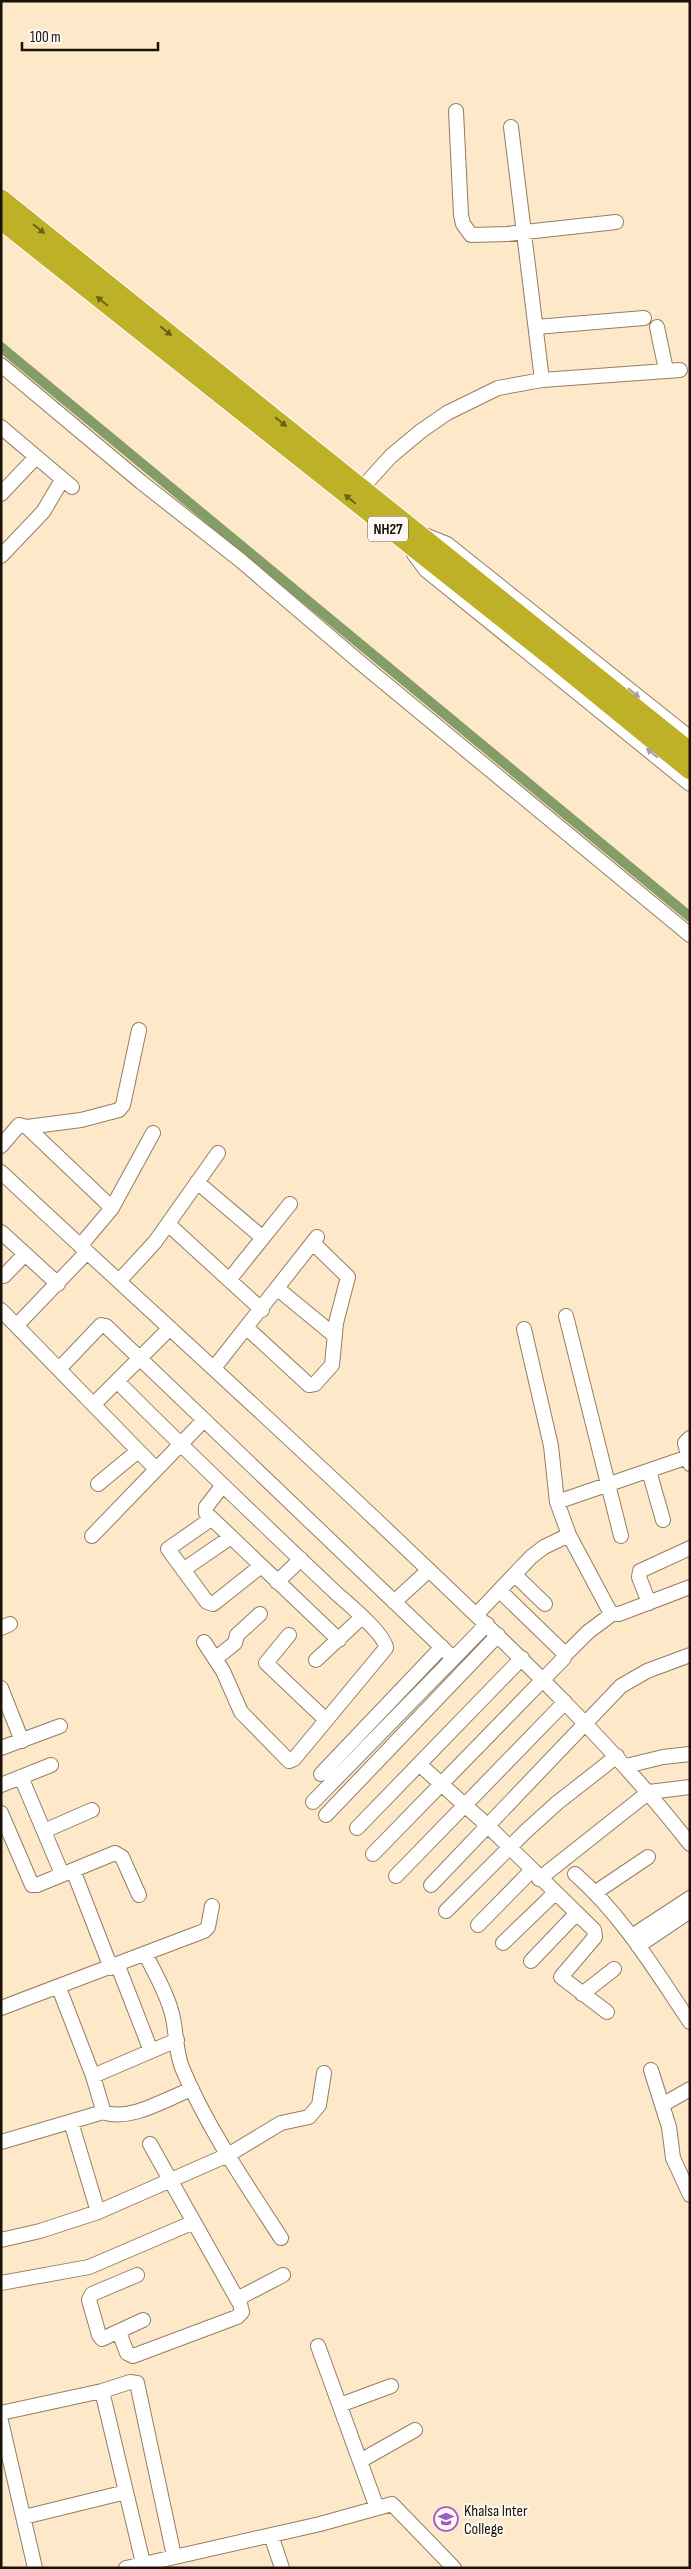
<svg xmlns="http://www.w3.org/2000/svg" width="691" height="2569" font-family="'Sofia Sans Condensed',sans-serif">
	<rect width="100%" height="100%" fill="#fde9ca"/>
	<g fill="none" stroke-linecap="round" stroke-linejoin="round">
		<!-- canal -->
		<path stroke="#849d67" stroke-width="10" d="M1 347 690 917"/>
		<!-- minor casing -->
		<g stroke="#927f63" stroke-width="16">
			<path id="minor" d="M456 111 461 215 463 224 471 235 507 234 616 222
				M511 127 542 380
				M536 327 644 318
				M657 327 666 370
				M1 365 141 482 240 560 363 665 690 935
				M1 427 72 487
				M362 488 391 456 421 431 447 413 498 388 542 380 680 370
				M1 494 36 457
				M427 536 447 544 690 738
				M414 554 426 570 690 784
				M1 556 43 512 62 480
				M27 1127 81 1120 119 1110 123 1105 139 1030
				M1 1146 19 1125 27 1127 112 1208
				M1 1172C138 1300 277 1425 412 1554 510 1647 607 1738 690 1844
				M197 1182 263 1238
				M168 1224 262 1310
				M1 1232 58 1284
				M80 1246 112 1208 153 1133
				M4 1276 25 1254
				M229 1280 290 1204
				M119 1281 155 1242 218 1153
				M278 1289 335 1336
				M1 1310 156 1469
				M566 1316 621 1536
				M17 1325 87 1252
				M247 1328 309 1385 315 1384 332 1365 336 1323 348 1277 313 1243
				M524 1329 551 1446 557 1502 569 1535 609 1610 612 1614H619L690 1587
				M214 1368 317 1237
				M59 1369 101 1325 106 1326 453 1658
				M117 1381C188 1453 262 1523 336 1593 347 1603 385 1634 386 1648L294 1759 289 1761 241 1712 223 1671 204 1642
				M94 1404 170 1328
				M690 1438 685 1443 690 1464
				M649 1471 663 1520
				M98 1484 138 1451
				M223 1485 206 1507V1513L339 1640
				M557 1502 688 1457
				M211 1519 168 1549 207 1602 213 1604 217 1601 261 1566
				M92 1536 204 1420
				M183 1570 231 1537
				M515 1575 545 1604
				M277 1582 301 1559
				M394 1602 429 1570
				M649 1603 639 1577 640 1571 690 1548
				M476 1615 531 1557 544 1547 569 1535
				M1 1628 10 1624
				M289 1635 266 1663 326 1720
				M565 1655 588 1632 612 1614
				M215 1659 235 1643 237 1635 260 1614
				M316 1660 361 1618
				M1 1688 22 1741
				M1 1748 60 1726
				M419 1764 488 1826 594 1930 595 1937 561 1977 607 2012
				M626 1766 663 1757 690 1754
				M321 1774 442 1647
				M21 1777 62 1874
				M1 1785 51 1765
				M313 1802 487 1624
				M1 1813 32 1885H37L115 1853 122 1857 139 1895
				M326 1815 498 1635
				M357 1828 522 1658
				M44 1831 92 1810
				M373 1854 564 1658 563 1652 500 1591
				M73 1870 111 1968
				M575 1874C622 1915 655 1970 690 2022
				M396 1876 565 1702
				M539 1879 649 1792 690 1787
				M431 1885 621 1686 647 1671 690 1655
				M596 1892 648 1857
				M446 1911 526 1831 557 1803 617 1756
				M478 1925 531 1871
				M632 1936 690 1898
				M503 1943 555 1893
				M638 1946 690 1911
				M146 1955C155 1974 167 1993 172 2014 177 2033 175 2052 183 2070 208 2129 246 2184 281 2238
				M531 1961 576 1914
				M118 1966 151 2051
				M582 1994 614 1969
				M1 2008 204 1931 208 1927 212 1906
				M651 2070 669 2127 673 2158 690 2195
				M93 2076 177 2040
				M662 2105 690 2089
				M102 2112C131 2122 165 2099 192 2089
				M71 2122 98 2212
				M1 2142 100 2113 103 2110 93 2076 59 1988
				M1 2240 40 2231 98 2212 228 2155 281 2123 309 2117 319 2105 324 2073
				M137 2275 92 2294 89 2300 99 2335 102 2339 143 2320
				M1 2283 89 2267 194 2222
				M237 2299 283 2275
				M119 2332 127 2353 133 2356 237 2317 242 2312 240 2304 150 2144
				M318 2346 377 2508
				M102 2391 143 2563
				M340 2405 391 2386
				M1 2413 102 2391 130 2382 137 2383 174 2556
				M1 2421 35 2568
				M360 2461 415 2430
				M24 2517 126 2492
				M271 2535 282 2568
				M126 2568 320 2524 392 2504 454 2568"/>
		</g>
		<!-- highway casing -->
		<g stroke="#fff" stroke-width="21">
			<path id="highway" d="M1 199 690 752
				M1 220 553 658 690 770"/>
		</g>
		<!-- minor -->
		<use href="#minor" stroke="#fff" stroke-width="14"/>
		<!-- highway -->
		<use href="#highway" stroke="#bfb127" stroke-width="19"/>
	</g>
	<!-- one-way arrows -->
	<defs><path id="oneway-solid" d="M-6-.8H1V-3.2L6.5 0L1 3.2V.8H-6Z" transform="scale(1.25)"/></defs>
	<g fill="#6c6217">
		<use href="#oneway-solid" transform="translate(39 229) rotate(39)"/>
		<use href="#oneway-solid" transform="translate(102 301) rotate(-141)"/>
		<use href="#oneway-solid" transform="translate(166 331) rotate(39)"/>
		<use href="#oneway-solid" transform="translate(281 422) rotate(39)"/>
		<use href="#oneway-solid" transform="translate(350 499) rotate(-141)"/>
	</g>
	<g fill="#a3a09c">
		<use href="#oneway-solid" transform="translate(634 693) rotate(39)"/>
		<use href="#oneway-solid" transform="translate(652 753) rotate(-140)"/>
	</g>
	<!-- icons -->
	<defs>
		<g id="school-ring" transform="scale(1.25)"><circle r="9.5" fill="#fdf9f2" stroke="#a158cc" stroke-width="1.5"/><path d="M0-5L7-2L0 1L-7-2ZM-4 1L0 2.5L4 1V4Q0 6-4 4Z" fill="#a158cc"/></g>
	</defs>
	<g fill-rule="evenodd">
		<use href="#school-ring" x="446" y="2519"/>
	</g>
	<g text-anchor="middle" stroke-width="4" stroke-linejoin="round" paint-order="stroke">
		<!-- shield labels -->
		<rect fill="#fdf9f2" stroke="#5d574e" stroke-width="1" x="368" y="516.5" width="40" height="25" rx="4"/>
		<g font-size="15" font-weight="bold" fill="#191207">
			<text x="388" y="534">NH27</text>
		</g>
		<!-- poi labels -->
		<g font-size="16" fill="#191207" stroke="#fdf9f2" text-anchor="start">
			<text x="464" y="2516">Khalsa Inter<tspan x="464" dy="18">College</tspan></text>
		</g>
	</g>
	<!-- border -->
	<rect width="691" height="2569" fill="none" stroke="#191207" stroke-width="5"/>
	<!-- scale -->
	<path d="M22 42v8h136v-8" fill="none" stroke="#191207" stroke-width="2.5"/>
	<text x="30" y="42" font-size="15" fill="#191207" stroke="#fdf9f2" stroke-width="4" paint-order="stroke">100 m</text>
</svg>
